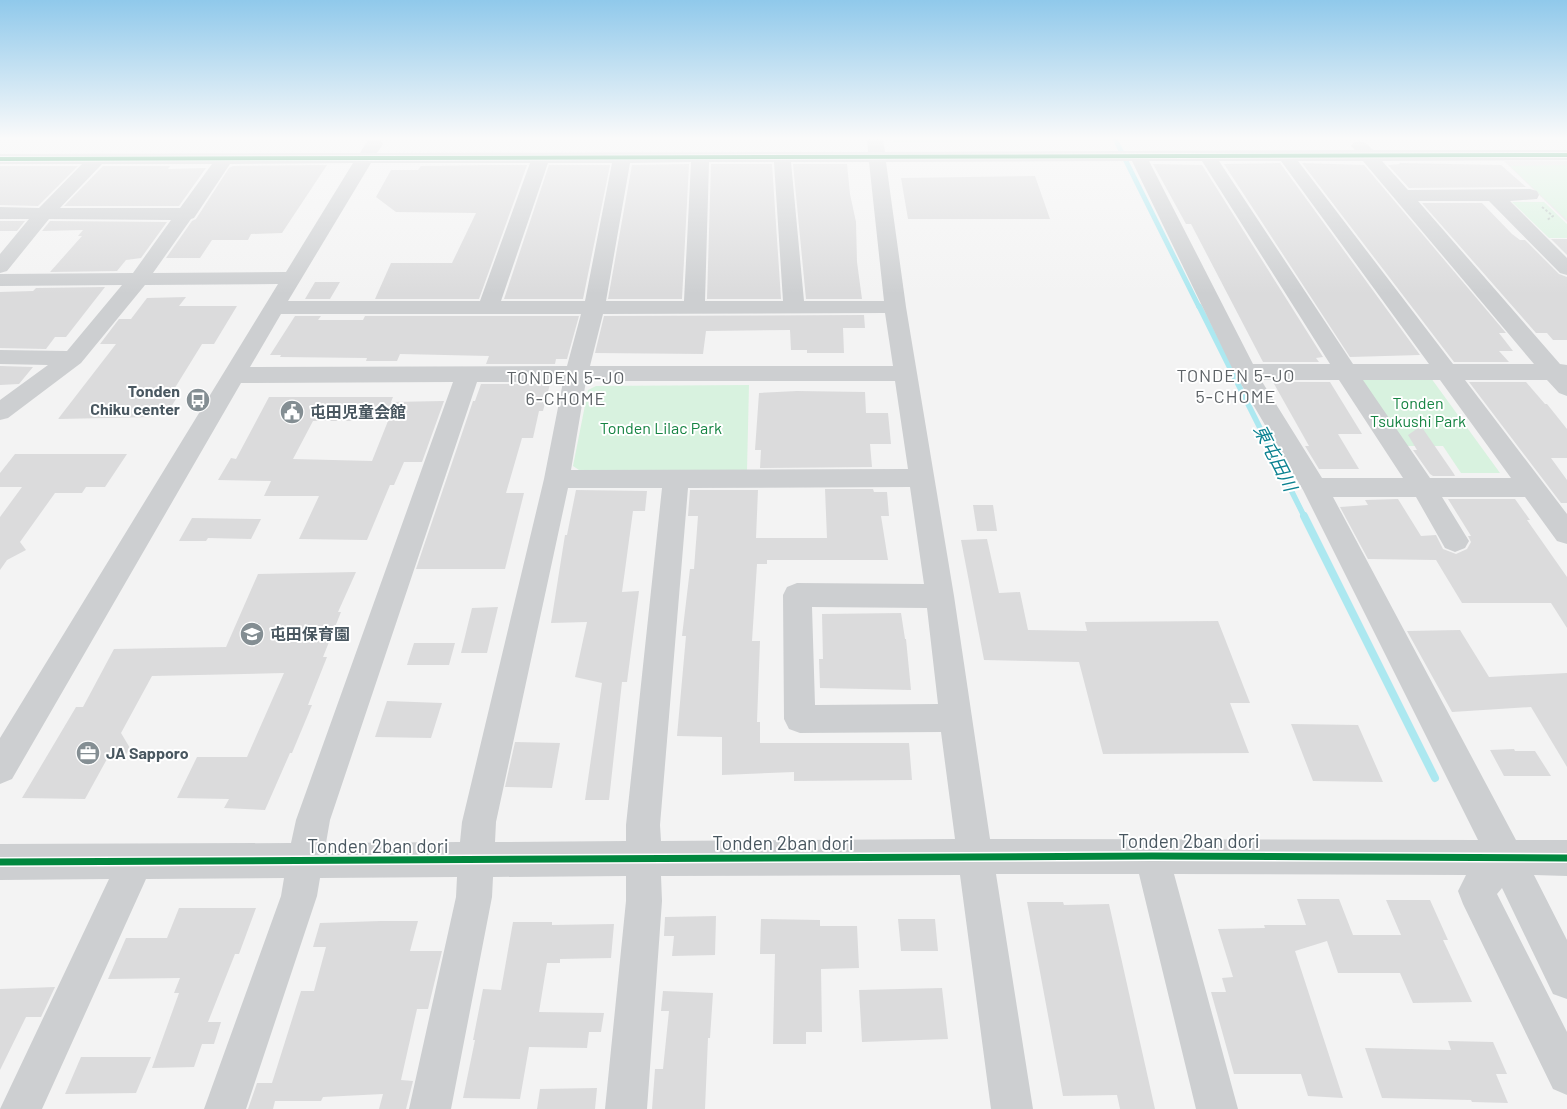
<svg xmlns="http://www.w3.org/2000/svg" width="1567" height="1109" font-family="Barlow,'Noto Sans JP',sans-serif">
	<rect width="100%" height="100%" fill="#f3f3f3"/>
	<!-- education -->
	<path fill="#e5e4e5" d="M1504 161H1567V222Z"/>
	<!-- green -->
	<path fill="#d8f2df" d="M893 139H1250L1251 140 893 142Z
		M1567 165V220L1510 166Z
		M1512 202H1544L1567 224V238H1549Z
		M1431 378 1500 473H1461L1443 446H1405L1360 379Z
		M749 385 747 470H579L573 466 588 390 596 386Z"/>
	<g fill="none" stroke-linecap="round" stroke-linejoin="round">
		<!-- stream-far2 -->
		<path stroke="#ace8f0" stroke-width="5" d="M1115 139 1199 307"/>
		<!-- stream-far1 -->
		<path stroke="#ace8f0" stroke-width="5.5" d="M1199 306 1305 518"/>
		<!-- stream -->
		<path stroke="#ace8f0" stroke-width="8" d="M1304 516 1435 778"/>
	</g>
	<!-- building -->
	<path fill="#dbdbdc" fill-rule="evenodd" d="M1280 163 1420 355 1350 357 1224 164Z
		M1302 163 1364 165 1506 333H1499L1513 351H1499L1509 362H1454Z
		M1399 163 1501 165 1526 187 1409 188 1388 165 1400 164Z
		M687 164H689L682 299H608L632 165Z
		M711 164H772L781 299H707Z
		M793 164H847L850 194 856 222 857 262 862 299H806Z
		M1153 164 1202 165 1323 357 1316 358 1319 362H1263L1191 224H1186Z
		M327 165 282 233 251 234 248 240H212L200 258H166L192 221 196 219 229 168 233 166Z
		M494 165H527L479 299H375L391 263H452L476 213 396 212 376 197 391 170H418L421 166Z
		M549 165H610L583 299H504Z
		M0 166H78L38 206 0 205Z
		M103 166H170L168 169 206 168 179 206H64Z
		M1035 176 1050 219H908L901 178Z
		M1422 203H1482L1512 234 1520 240H1525L1559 274 1567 277V340H1553L1547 333H1536Z
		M0 221H25L17 231H0Z
		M50 221 167 222 141 258 126 260 117 271 50 272 82 236H78L83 230 42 231Z
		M1551 239H1567V255Z
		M315 282H340L330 299H305Z
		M105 287 66 337H55L46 349 0 348V292L33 291 36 288Z
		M186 297 179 306H237L214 344H202L173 391H181L166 415H156L155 417 58 419 116 344H100L119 319H131L147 298Z
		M864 315 865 328H843L844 353H807V350H791L790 330 706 331 703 354 595 353 604 316Z
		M295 316H321L318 320H363L365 316H579L567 359H556L555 364H486L489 356 400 354 397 361H366L367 358 280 357 281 355H270Z
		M0 366 33 367 19 384 0 385Z
		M1273 382H1330L1362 434H1338L1359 469H1319L1305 446H1309Z
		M1469 382H1526L1545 404H1547L1567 429V458H1551L1567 480V503H1561Z
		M481 384H550L543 411H539L533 438H522L506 493H524L505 569H416L473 401H475Z
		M797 391 865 392 866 413H888L891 444H870L872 467 760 468 761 450H755L759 393Z
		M269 397H393L391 402 444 401 422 462H404L394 485H390L367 540 299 539 319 496H264L271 481 218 480 231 458 236 459ZM313 421H388L372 461 293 459Z
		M1421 426 1454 474 1455 476H1433L1430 474 1413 450H1417L1408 435Z
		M15 454H127L105 487H86L82 493H55L20 542 26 550 7 560 0 570V517L22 487H0V473Z
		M825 489H873L874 492H887L889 516H881L888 560H767V564H757L752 641H760L757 722H760V743H909L912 780 794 781V772L722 775V737L677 736 686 636H682L690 569H694L698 516H688L690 490H758L756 538H827Z
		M576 490 647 491 645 511H633L622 592 639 591 627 682H622L609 800H585L602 683 575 677 587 622 551 623 565 535H567Z
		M1398 499 1421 536 1436 535 1443 549 1456 554 1467 549 1471 542 1468 536H1471L1448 499H1515L1530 520H1527L1567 577V628L1551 603H1462L1436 560 1368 559 1340 507 1368 505 1365 500Z
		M973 505H993L997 531H977Z
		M192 518 261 519 251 539 208 538 206 541H179Z
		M987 539 999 593 1020 592 1028 630 1087 631 1085 622 1218 621 1250 703H1230L1249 753 1103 754 1079 662 984 660 961 540Z
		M356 572 338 612H341L323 657H327L308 705H312L292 753H290L265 810 224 808 229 799 177 798 197 757H247L284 673 152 676 121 733 130 748 125 756 119 759H107L85 799 22 798 76 707H83L114 649 226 647 258 574Z
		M498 607 487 653H461L472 608Z
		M901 613 905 639H906L911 690 820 688 819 659H823L822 614Z
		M1460 630 1489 677 1567 673V767L1531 707 1452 712 1407 631Z
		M414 643H455L449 665H407Z
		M387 701 442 703 431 738 375 737Z
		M1291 724 1358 725 1383 782 1313 781Z
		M515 742 560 743 552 788 505 787Z
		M1514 749 1515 751H1535L1551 776H1504L1490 750Z
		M1297 899H1339L1353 935H1401L1386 900H1430L1448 940H1443L1472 1002 1413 1003 1400 973H1338L1327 941 1295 951 1343 1098 1308 1096 1301 1074H1234L1211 992H1226L1222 978 1233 977 1218 929 1265 928 1264 925H1306Z
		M1027 902H1063L1064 905 1109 904 1155 1109H1120L1117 1095 1063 1096Z
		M179 908H256L239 954H235L208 1022H221L214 1044H202L194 1067 152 1068 179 993H174L180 978 108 979 126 938H167Z
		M716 916 715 955 672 956 674 936H664L665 917Z
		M761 919 820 920V926H857L859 968 821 969 822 1032H806V1044H773L775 954H760Z
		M898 919H935L938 951H901Z
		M381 921H418L410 951H442L428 1009H417L401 1080 413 1081 406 1109H379L383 1094 323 1097 321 1101H275L273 1109H248L257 1083H272L301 991H314L326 947H313L320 923Z
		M513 922H552V925L614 924 611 958 560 959V963H547L539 1012 604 1013 601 1032H589L587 1048 529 1047 520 1099 463 1098 475 1040H473L483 989 501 990Z
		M55 987 41 1017H26L0 1070V989Z
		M942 988 948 1039 862 1042 859 990Z
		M663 991 713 993 710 1038H708L705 1109H652L655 1069H663L669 1011H661Z
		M1448 1041 1493 1042 1507 1074H1496L1508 1103 1472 1102 1471 1100 1382 1098 1365 1048 1451 1050Z
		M81 1057H151L136 1093 65 1094Z
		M597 1088 595 1109H537L540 1089Z"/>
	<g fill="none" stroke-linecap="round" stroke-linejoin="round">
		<!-- path -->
		<path stroke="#bac7c2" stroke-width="2" stroke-dasharray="2.5 2" stroke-linecap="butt" d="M1542 207 1553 216 1547 220"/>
		<!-- minor -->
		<path fill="#cdcfd1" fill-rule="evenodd" d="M374 139 380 140 383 144 377 153 868 152 867 139H883L885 152 1355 150 1351 146 1354 142C1364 140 1367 143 1373 150H1567V160L1382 161 1408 190 1530 189 1537 191 1539 195 1537 199 1510 201 1567 258V275L1560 273 1489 201H1418L1560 364 1567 365V396L1559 393 1547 380H1465L1567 514V544L1557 541 1525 497H1442L1469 541 1465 548 1455 552 1445 548 1416 497H1333L1516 840H1567V876L1534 875 1567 940V999L1553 994 1502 888 1497 894 1567 1032V1095L1553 1089 1463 904 1458 891 1466 875 1174 874 1238 1109H1196L1139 874H996L1033 1109H991L960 875 661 876 662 901 647 1109H605L626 901V876L493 877 492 897 451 1109H409L456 897 457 877 320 878 317 896 246 1109H204L281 896 284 878 146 879 42 1109H0L109 879 0 880V844L291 843 296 820 453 382 241 383 12 779 0 784V738L278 284 145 285 81 363 8 418 0 420V400L48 365 0 364V350L67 351 122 285 0 286V274L133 273 171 220 49 219 7 271 0 273V254L29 219H0V207L39 208 82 164H0V154L360 153 368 140ZM1132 161 1234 372 1303 490 1478 840 990 839 954 596 906 307 886 162ZM1149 161H1202L1330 364H1253ZM1219 161H1281L1429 364H1353ZM1298 161H1363L1534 364H1453ZM691 162 684 301H606L630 163ZM709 162H774L783 301H705ZM791 162H869L884 301H804ZM353 163 286 272 153 273 191 219 194 218 230 164ZM371 163H530L480 301H288ZM548 163H612L585 301H501ZM102 164H212L180 208H60ZM885 313 893 366H590L603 314ZM281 314H581L567 366 250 367ZM1261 380H1339L1403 478H1322ZM1363 380H1440L1511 478H1430ZM586 381H895L908 469 571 470ZM477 382H563L544 479 462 822 460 842 326 843 330 820ZM910 487 924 584 797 583 787 587 783 595 784 719 789 729 800 733 941 732 955 839 661 841 660 825 688 488ZM568 488H662L626 825V841L495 842 496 822ZM812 607 927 608 938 704 815 705Z"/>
		<!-- cycleway-far1 casing -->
		<g stroke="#fff" stroke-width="5.5">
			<path id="cycleway-far1" d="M0 159 1567 155"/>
		</g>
		<!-- cycleway casing -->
		<g stroke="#fff" stroke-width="10">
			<path id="cycleway" d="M0 862 1152 856 1567 858"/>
		</g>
		<!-- cycleway-far1 -->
		<use href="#cycleway-far1" stroke="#00873e" stroke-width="4"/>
		<!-- cycleway -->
		<use href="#cycleway" stroke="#00873e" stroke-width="7"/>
	</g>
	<!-- sky -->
	<linearGradient id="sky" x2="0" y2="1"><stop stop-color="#90c9eb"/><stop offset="0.47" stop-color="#fafafa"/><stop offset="1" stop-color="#fafafa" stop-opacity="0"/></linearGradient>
	<rect width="1567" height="294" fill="url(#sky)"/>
	<!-- icons -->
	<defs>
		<g id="bus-disc" transform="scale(1.25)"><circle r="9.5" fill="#848e93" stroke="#fff"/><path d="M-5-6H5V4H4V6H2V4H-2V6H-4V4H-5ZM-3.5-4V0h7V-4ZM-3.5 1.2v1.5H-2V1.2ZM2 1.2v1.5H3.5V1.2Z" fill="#fff"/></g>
		<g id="civic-disc" transform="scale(1.25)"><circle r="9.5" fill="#848e93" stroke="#fff"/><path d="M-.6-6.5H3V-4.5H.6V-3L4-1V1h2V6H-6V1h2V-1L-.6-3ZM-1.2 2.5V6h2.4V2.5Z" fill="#fff"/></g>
		<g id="school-disc" transform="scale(1.25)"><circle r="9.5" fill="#848e93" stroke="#fff"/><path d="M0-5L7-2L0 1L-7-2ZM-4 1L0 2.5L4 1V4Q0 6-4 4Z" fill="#fff"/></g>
		<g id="office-disc" transform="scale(1.25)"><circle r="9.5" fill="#848e93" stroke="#fff"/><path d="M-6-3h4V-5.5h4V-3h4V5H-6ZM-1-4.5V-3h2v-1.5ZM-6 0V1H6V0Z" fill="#fff"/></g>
	</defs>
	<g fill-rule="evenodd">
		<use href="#bus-disc" x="198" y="400"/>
		<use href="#civic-disc" x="292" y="412"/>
		<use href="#school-disc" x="252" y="634"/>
		<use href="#office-disc" x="88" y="753"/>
	</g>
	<g text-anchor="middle" stroke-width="4" stroke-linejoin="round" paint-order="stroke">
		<!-- poi labels -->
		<g font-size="16" font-weight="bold" fill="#495760" stroke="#fff" text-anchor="start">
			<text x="180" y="397" text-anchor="end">Tonden<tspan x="180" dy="18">Chiku center</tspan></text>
			<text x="310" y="418">屯田児童会館</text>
			<text x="270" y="640">屯田保育園</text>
			<text x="106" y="759">JA Sapporo</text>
		</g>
		<!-- park labels -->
		<g font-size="16" fill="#168443" stroke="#fff">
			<text x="1418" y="409">Tonden<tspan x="1418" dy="18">Tsukushi Park</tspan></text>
			<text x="661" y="434">Tonden Lilac Park</text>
		</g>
		<!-- neighbourhood labels -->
		<g font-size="18" letter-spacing="1" fill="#5e6367" stroke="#fff">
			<text x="1236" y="382">TONDEN 5-JO<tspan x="1236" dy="21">5-CHOME</tspan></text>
			<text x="566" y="384">TONDEN 5-JO<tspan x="566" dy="21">6-CHOME</tspan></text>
		</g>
		<!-- water labels -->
		<g font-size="18" font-style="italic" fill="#0b8291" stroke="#fff">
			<text transform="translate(1275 458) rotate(63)" y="6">東屯田川</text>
		</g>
		<!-- near-street labels -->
		<g font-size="19" fill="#495760" stroke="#fff">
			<text x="1189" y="848">Tonden 2ban dori</text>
			<text x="783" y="850">Tonden 2ban dori</text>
			<text x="378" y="853">Tonden 2ban dori</text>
		</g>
	</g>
</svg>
